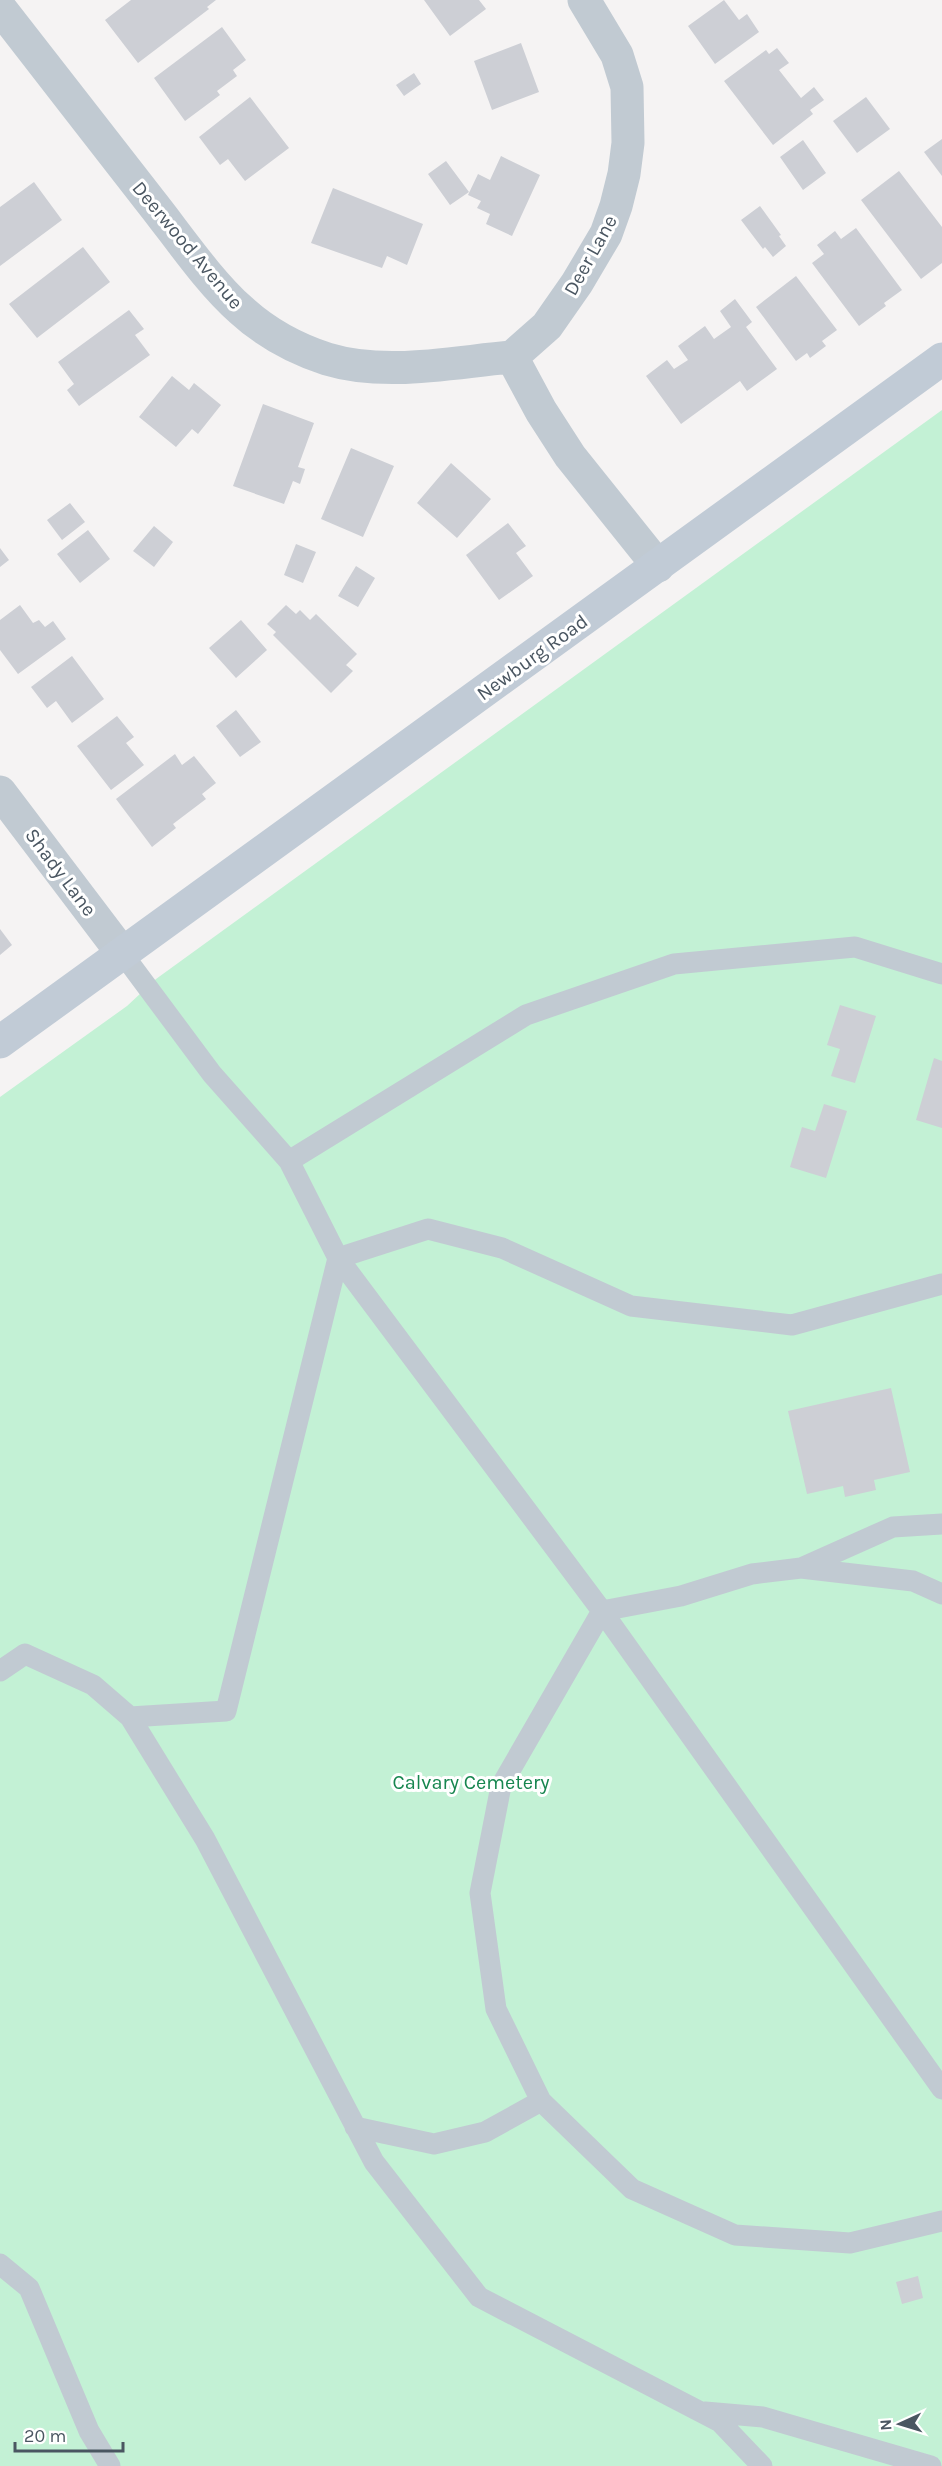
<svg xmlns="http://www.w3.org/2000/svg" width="942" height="2466" font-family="Karla,sans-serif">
	<rect width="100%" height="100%" fill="#f5f3f3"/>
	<!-- green -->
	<path fill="#c3f1d5" d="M942 410V2466H0V1097L127 1006 156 979Z"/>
	<!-- building -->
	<path fill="#cdcfd5" d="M131 0H216L207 7 209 9 138 63 105 20Z
		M424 0H479L486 9 450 36Z
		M724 0 739 20 747 14 759 32 715 64 688 26Z
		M222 27 246 60 233 70 237 76 217 91 220 95 185 121 154 78Z
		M521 43 539 92 492 110 474 61Z
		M777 48 789 63 779 70 801 98 814 87 824 100 810 110 813 114 773 145 724 81 766 50 769 54Z
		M414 73 421 84 404 96 396 85Z
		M250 97 289 148 245 181 228 159 220 165 199 137Z
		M866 97 890 129 857 153 833 121Z
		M942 139V176L924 152Z
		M803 140 826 173 803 190 780 157Z
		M501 156 540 175 512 236 486 224 490 214 477 208 481 201 468 195 478 174 490 180Z
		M446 161 469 192 450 205 428 174Z
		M899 171 942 227V263L921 279 861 200Z
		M34 182 62 220 0 266V207Z
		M333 188 423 224 407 265 387 256 382 268 311 243Z
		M760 206 781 235 779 236 786 246 773 257 765 247 763 249 741 220Z
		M856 228 902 290 884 303 886 306 859 326 812 263 824 254 817 245 835 231 841 239Z
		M83 247 110 282 37 338 9 304Z
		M796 276 837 330 822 341 826 346 810 358 807 353 796 361 756 307Z
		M735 299 752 322 746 327 777 369 747 391 740 381 681 424 646 376 667 360 674 369 688 360 678 346 705 326 714 339 731 327 720 311Z
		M129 310 144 329 135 335 150 355 79 406 67 390 74 384 58 362Z
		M172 376 189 390 194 383 221 405 198 434 192 429 176 447 139 417Z
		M263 404 314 423 298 467 305 469 300 484 293 481 284 504 233 486Z
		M351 448 394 466 363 537 321 519Z
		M451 463 491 499 457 538 417 503Z
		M70 503 85 522 62 540 47 520Z
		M508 523 526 546 516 553 533 576 499 600 466 555Z
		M154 526 173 542 154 567 133 551Z
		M88 530 110 559 80 583 57 554Z
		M296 544 316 552 303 583 284 575Z
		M0 548 9 560 0 567Z
		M356 566 375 578 358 607 338 596Z
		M20 605 33 623 39 620 45 627 53 621 66 639 18 674 0 650V620Z
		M286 605 296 614 300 610 310 620 316 614 357 654 346 665 353 671 331 693 273 635 276 632 267 624Z
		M241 620 267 650 236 678 209 648Z
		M72 656 104 699 72 723 56 701 47 708 31 687Z
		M236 710 261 742 240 757 216 726Z
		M117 716 134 737 126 743 144 765 111 790 77 746Z
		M175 754 182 765 194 756 216 783 202 794 206 799 173 824 176 828 152 847 116 799Z
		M0 929 12 945 0 955Z
		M840 1005 876 1016 855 1083 831 1076 840 1049 827 1045Z
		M934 1058 942 1061V1128L916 1120Z
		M824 1104 847 1111 826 1178 790 1167 802 1127 815 1131Z
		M891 1388 910 1472 874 1480 876 1490 845 1497 843 1486 807 1494 788 1411Z
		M918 2276 923 2298 902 2304 896 2282Z"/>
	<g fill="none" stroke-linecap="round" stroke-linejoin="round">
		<!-- lane -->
		<path stroke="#c1cad2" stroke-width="21" d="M289 1161 526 1015 674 964 855 947 942 974
			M942 1284 792 1325 631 1306 502 1248 428 1229 338 1258 602 1611 942 2089
			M801 1568 893 1527 942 1524
			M942 1594 913 1581 801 1568 752 1574 681 1596 602 1611 501 1786 480 1893 496 2009 541 2101 632 2189 735 2235 850 2243 942 2221
			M0 1671 25 1654 93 1685 130 1717 226 1711 338 1258 289 1161 212 1074 122 953
			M130 1717 205 1839 374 2162 479 2297 720 2422 762 2466
			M355 2127 434 2144 485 2132 541 2101
			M0 2264 29 2288 89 2431 110 2466
			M705 2412 763 2417 931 2466"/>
		<!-- street -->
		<path stroke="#c1cad2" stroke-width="33" d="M0 8C50 73 101 137 151 202 178 236 209 282 241 310 265 332 296 349 327 359 386 377 453 362 512 357
			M512 357 547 326 577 283 606 234 616 206 624 174 628 143 627 87 617 55 584 0
			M512 357 541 411 570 456 658 566
			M0 792 122 953"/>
		<!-- secondary -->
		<path stroke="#c1cbd6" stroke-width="33" d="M0 1042 942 359"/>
	</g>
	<g text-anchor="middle" stroke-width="6" stroke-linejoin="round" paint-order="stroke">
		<!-- street labels -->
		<g font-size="20" fill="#4a5661" stroke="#fff">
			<text transform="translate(188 245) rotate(50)" y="7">Deerwood Avenue</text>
			<text transform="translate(590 255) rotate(-61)" y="7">Deer Lane</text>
			<text transform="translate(532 657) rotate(-36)" y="7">Newburg Road</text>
			<text transform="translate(61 872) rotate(53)" y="7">Shady Lane</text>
		</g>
		<!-- park labels -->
		<g font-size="20" fill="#17864f" stroke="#fff">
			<text x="471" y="1789">Calvary Cemetery</text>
		</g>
	</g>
	<!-- north arrow -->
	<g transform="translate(900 2424) rotate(266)" stroke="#ffffff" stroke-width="4.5" paint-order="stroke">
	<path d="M0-4.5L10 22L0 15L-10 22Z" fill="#4a5661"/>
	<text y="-9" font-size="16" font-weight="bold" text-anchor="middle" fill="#4a5661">N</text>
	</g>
	<!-- scale -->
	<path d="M15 2442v9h108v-9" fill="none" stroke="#4a5661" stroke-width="3"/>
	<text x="24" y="2442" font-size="18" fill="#4a5661" stroke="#ffffff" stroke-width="4.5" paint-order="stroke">20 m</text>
</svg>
